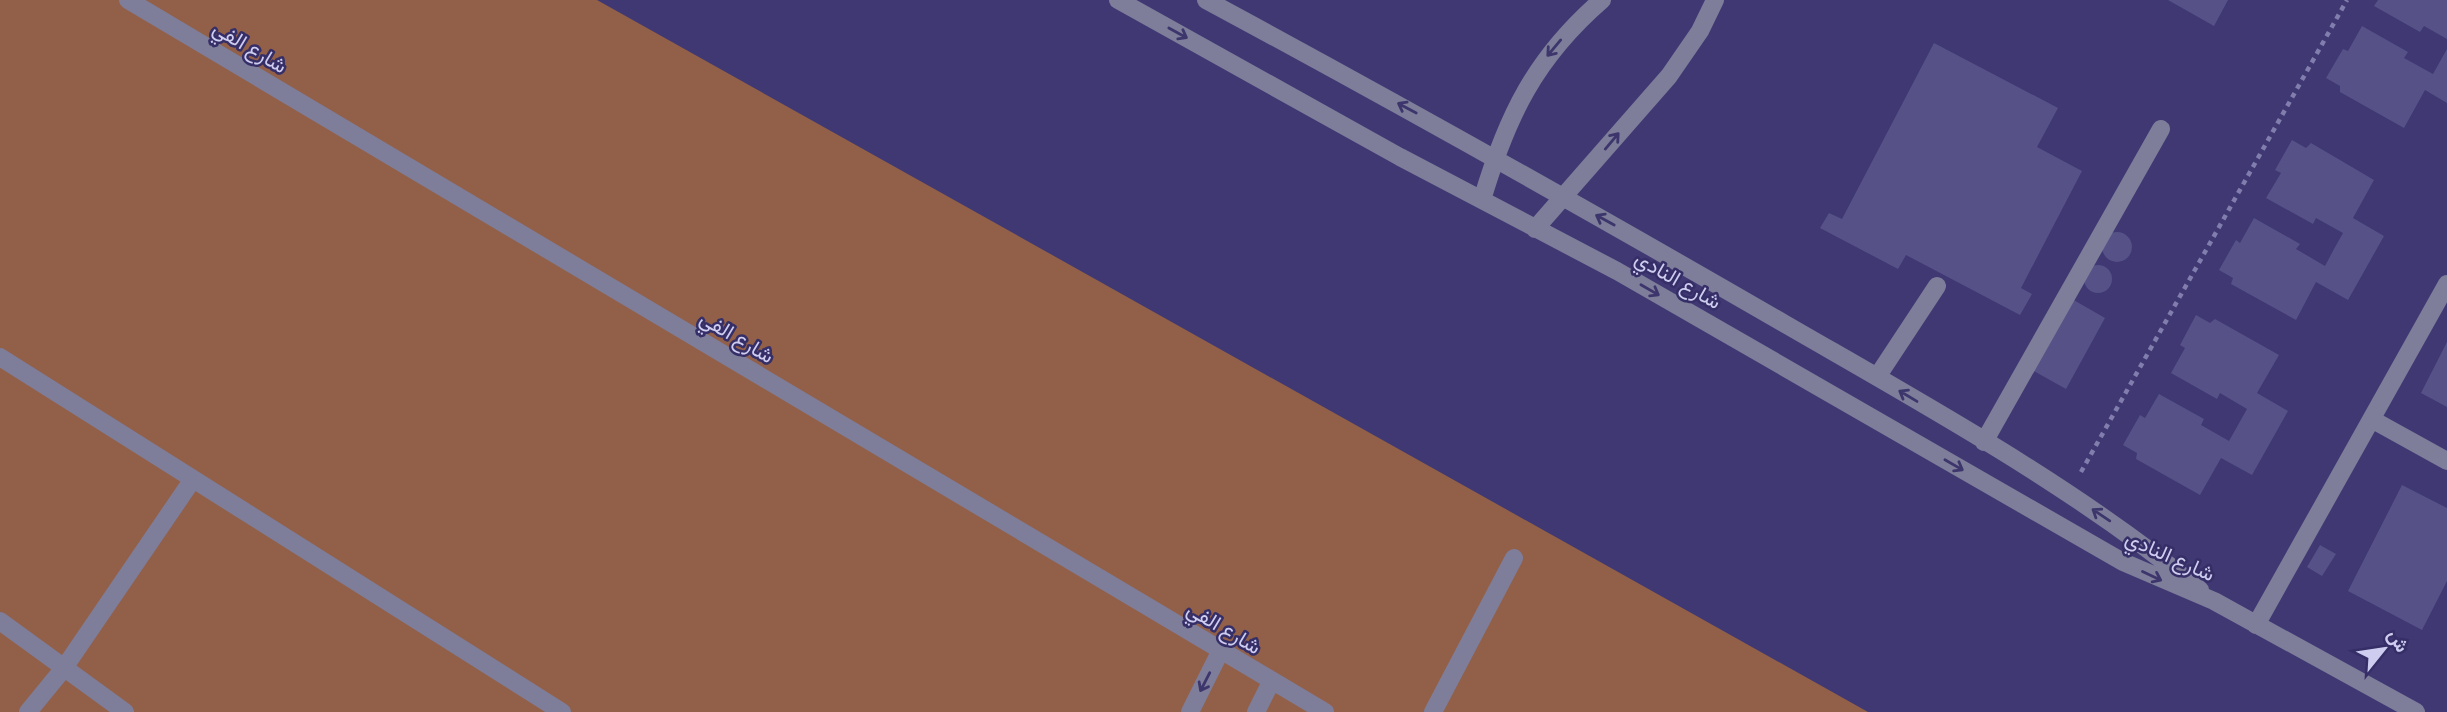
<svg xmlns="http://www.w3.org/2000/svg" width="2447" height="712" font-family="'Titillium Web',Vazirmatn,sans-serif">
	<rect width="100%" height="100%" fill="#3f3873"/>
	<!-- green -->
	<path fill="#926048" d="M0 0H597L1868 712H0Z"/>
	<!-- building -->
	<path fill="#565287" d="M2168 0H2228L2214 26Z
		M2378 0H2447V39L2424 26 2420 32 2374 6Z
		M2362 26 2408 52 2404 58 2433 74 2447 49V103L2425 90 2404 128 2340 92V86L2326 78 2343 49 2348 51Z
		M1934 43 2058 108 2037 147 2082 171 2021 288 2032 294 2020 315 1906 255 1898 269 1820 228 1829 213 1842 219Z
		M2292 140 2306 148 2311 143 2374 180 2353 218 2384 236 2348 300 2316 282 2296 320 2231 284 2233 278 2219 270 2236 240 2240 243 2254 218 2300 244 2296 249 2325 266 2334 249 2343 233 2316 218 2313 224 2266 198 2281 173 2275 170Z
		M2102 247a15 15 0 1 1 30 0a15 15 0 1 1-30 0Z
		M2084 279a14 14 0 1 1 28 0a14 14 0 1 1-28 0Z
		M2072 299 2105 318 2066 389 2032 370Z
		M2196 315 2210 323 2215 319 2279 355 2257 393 2288 411 2252 475 2221 458 2200 495 2136 459 2137 453 2123 445 2140 415 2145 418 2159 394 2204 419 2201 425 2229 441 2247 409 2220 393 2217 399 2171 373 2185 348 2180 345Z
		M2447 342V407L2421 393Z
		M2402 485 2447 508V581L2422 630 2348 591Z
		M2320 545 2336 554 2322 576 2307 567Z"/>
	<g fill="none" stroke-linecap="round" stroke-linejoin="round">
		<!-- path -->
		<path stroke="#817dad" stroke-width="4.5" stroke-dasharray="5 5" stroke-linecap="butt" d="M2081 472 2347 0"/>
		<!-- minor -->
		<path stroke="#7e7d9a" stroke-width="18" d="M128 0 1325 712
			M1118 0 1400 157 1617 271 2123 562 2214 601 2416 712
			M1206 0C1401 105 1593 213 1785 324 1927 406 2073 486 2200 590
			M1482 200C1507 116 1535 58 1602 0
			M1535 229 1669 76 1700 31 1715 0
			M0 357 562 712
			M1877 377 1937 286
			M2373 420 2447 461
			M1984 442 2161 129
			M0 621 125 712
			M2256 625 2447 284
			M28 712 64 668 193 479
			M1190 712 1220 652
			M1256 712 1271 682
			M1433 712 1514 558"/>
	</g>
	<!-- one-way arrows -->
	<defs><path id="oneway-shaft" d="M-6 0H5M1.5-3L5.5 0L1.5 3" fill="none" stroke-width="1.6" stroke-linecap="round" stroke-linejoin="round" transform="scale(1.75)"/></defs>
	<g stroke="#3c366c">
		<use href="#oneway-shaft" transform="translate(1178 33) rotate(29)"/>
		<use href="#oneway-shaft" transform="translate(1554 48) rotate(130)"/>
		<use href="#oneway-shaft" transform="translate(1407 108) rotate(-152)"/>
		<use href="#oneway-shaft" transform="translate(1612 141) rotate(-50)"/>
		<use href="#oneway-shaft" transform="translate(1605 220) rotate(-151)"/>
		<use href="#oneway-shaft" transform="translate(1650 290) rotate(30)"/>
		<use href="#oneway-shaft" transform="translate(1908 396) rotate(-149)"/>
		<use href="#oneway-shaft" transform="translate(1954 465) rotate(30)"/>
		<use href="#oneway-shaft" transform="translate(2101 515) rotate(-146)"/>
		<use href="#oneway-shaft" transform="translate(2152 576) rotate(25)"/>
		<use href="#oneway-shaft" transform="translate(1205 682) rotate(117)"/>
	</g>
	<g text-anchor="middle" stroke-width="5" stroke-linejoin="round" paint-order="stroke">
		<!-- street labels -->
		<g font-size="21" fill="#cecdf0" stroke="#352e67">
			<text transform="translate(250 47) rotate(31)" y="7">شارع الفي</text>
			<text transform="translate(1678 280) rotate(30)" y="7">شارع النادي</text>
			<text transform="translate(737 337) rotate(31)" y="7">شارع الفي</text>
			<text transform="translate(2170 556) rotate(24)" y="7">شارع النادي</text>
			<text transform="translate(1224 628) rotate(31)" y="7">شارع الفي</text>
		</g>
	</g>
	<!-- north arrow -->
	<g transform="translate(2384 649) rotate(60)" stroke="#352e67" stroke-width="5" paint-order="stroke">
	<path d="M0-5L12 26L0 18L-12 26Z" fill="#cecdf0"/>
	<text y="-10" font-size="19" font-weight="bold" text-anchor="middle" fill="#cecdf0">ش</text>
	</g>
</svg>
